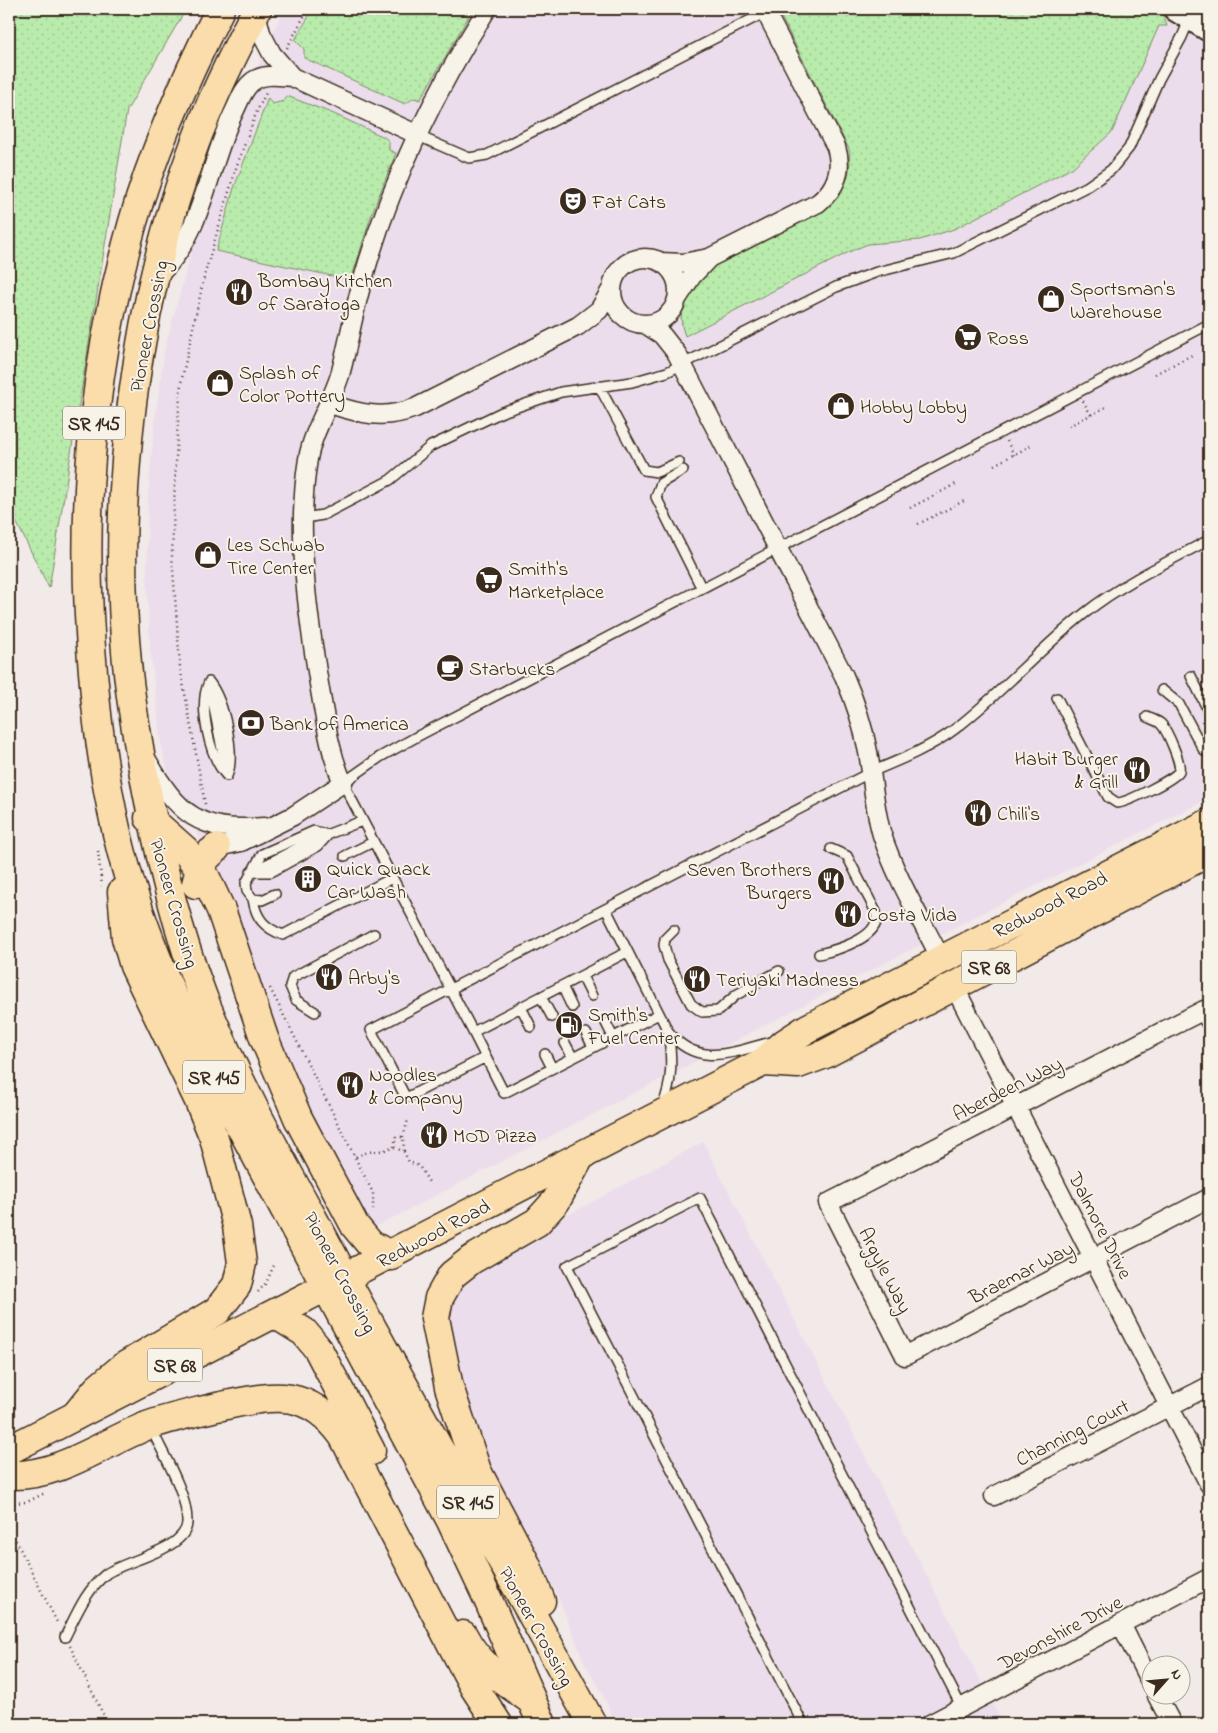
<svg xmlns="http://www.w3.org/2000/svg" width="1218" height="1733" font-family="'Indie Flower',sans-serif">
	<defs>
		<pattern id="grass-dots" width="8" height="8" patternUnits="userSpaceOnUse" patternTransform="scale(1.25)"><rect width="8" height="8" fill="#b9ecac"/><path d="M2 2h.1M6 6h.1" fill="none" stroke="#a0cb94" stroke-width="1.8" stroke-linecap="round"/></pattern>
	</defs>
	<rect width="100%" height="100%" fill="#f2e9e9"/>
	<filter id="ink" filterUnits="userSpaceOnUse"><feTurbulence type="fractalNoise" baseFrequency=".02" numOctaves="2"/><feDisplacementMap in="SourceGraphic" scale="10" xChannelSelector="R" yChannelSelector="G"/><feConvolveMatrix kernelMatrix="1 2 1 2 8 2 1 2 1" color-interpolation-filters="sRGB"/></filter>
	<g filter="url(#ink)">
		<!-- built -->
		<path fill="#ebddeb" d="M284 9H1161L1209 39V798L966 921 367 1231 311 1125 212 864 168 773 161 743 150 646 147 575 148 495 155 419 165 348 199 224 248 88Z
			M703 1142 1003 1724H615L602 1692 585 1664 555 1589 487 1467 471 1429 445 1304 474 1266Z"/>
		<!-- grass -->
		<path fill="url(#grass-dots)" stroke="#7a8b65" d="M9 9H186L127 110 49 588 9 507Z
			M313 9H473L420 100 414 98 405 104 304 58V49L295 40Z
			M777 9H1161L1167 26H1159L1112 132 1072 168 954 229 920 240 868 244 851 251 685 336C672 302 695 279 721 261L829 204C847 189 852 172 849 149Z
			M287 96 334 114 384 137 389 141V150L396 153 372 213 351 280 216 251 234 188 268 98 272 104 284 101Z"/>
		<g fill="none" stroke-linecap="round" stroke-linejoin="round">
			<!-- lane casing -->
			<g stroke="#3b2a1e" stroke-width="12">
				<path id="lane" d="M416 135 469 158 487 155 766 12
					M599 386 644 470 657 472 679 462
					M683 470 661 483 656 497 701 587
					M304 518 323 515 390 480 431 446 502 412 561 392 632 382 667 372 836 287 877 272 954 253 1088 186 1111 170 1129 148 1159 79 1182 37 1190 18
					M1191 676 1209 712
					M209 682C198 705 209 757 227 776
					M209 682C224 701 236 754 227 776
					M210 687 227 775
					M1162 690 1179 704 1203 749 1209 754
					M1057 698 1108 797 1117 803C1126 803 1175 779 1179 771 1182 764 1167 730 1161 724 1158 721 1151 719 1147 717
					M345 856 373 842
					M254 871 313 840 362 821
					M251 872H271L318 846 328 835 314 831 262 854 246 883 247 891 253 899 262 900 275 894
					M253 899C256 919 265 928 283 935L392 878
					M606 909 668 1031C698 1070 735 1051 775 1041
					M674 930 665 939 664 945 668 960 691 1004 702 1012 718 1011 736 995 779 971
					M627 952 473 1032 504 1093 659 1014
					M819 954C837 950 883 937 876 912L847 856 831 849
					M582 976 592 996
					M562 986 572 1007
					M541 997 552 1017
					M521 1007 531 1027
					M315 1012 296 1000 290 986 293 977 374 934
					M606 1023 613 1037
					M473 1032 343 783 380 757 418 736 1209 324
					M586 1033 593 1047
					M565 1043 573 1058
					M545 1054 552 1068
					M486 1057 406 1098 371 1030 871 772C900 760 930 748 955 729 1001 694 1039 649 1085 613 1123 583 1167 562 1209 540
					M662 1107C673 1083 672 1057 668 1031
					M65 1637C76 1615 86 1590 106 1574 125 1560 186 1550 187 1523 188 1494 163 1454 151 1428
					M803 1724 567 1266 700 1198 962 1708"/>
			</g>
			<!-- street casing -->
			<g stroke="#3b2a1e" stroke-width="21">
				<path id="street" d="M256 12 261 33 272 54 292 77 416 134
					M612 291a33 33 0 1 1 66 0a33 33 0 1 1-66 0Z
					M660 262 683 263 709 258 818 203C837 188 843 169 836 147L764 9
					M156 277C204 236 207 166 234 112 239 102 243 89 252 82 263 73 279 76 292 77
					M677 299 692 276 709 258
					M645 324 662 335 677 354 844 676C855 701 863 725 868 752 873 780 874 808 882 835 896 878 921 919 941 959
					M330 404C360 414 384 420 415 408L578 326 599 310 612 288
					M147 760C178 814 199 833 264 827
					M207 849 241 842 293 816 343 783C329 751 325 718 319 684 307 611 296 532 308 459 313 430 331 404 340 375 349 342 354 308 364 276 391 180 434 93 487 9
					M954 986 1209 1484
					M1209 1020 1204 1010 828 1203 905 1356 1209 1198
					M994 1496 1209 1386
					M1121 1624 1150 1682
					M1157 1696 1172 1724
					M930 1724 1209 1578"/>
			</g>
			<!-- secondary casing -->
			<g stroke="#3b2a1e" stroke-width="28">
				<path id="secondary" d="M1176 9 1209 29"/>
			</g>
			<!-- primary casing -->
			<g stroke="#3b2a1e" stroke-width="31">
				<path id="primary" d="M763 1062 798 1064 825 1054 1209 852
					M9 1450 763 1062 785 1043 808 1028 1209 823"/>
			</g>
			<!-- highway casing -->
			<g stroke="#3b2a1e" stroke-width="31">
				<path id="highway" d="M220 9C186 77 154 148 133 222 91 369 79 520 93 672 99 749 111 825 135 898 148 938 164 977 181 1015L451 1521 486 1595 542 1724
					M257 9C234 53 212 97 195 143 135 302 111 494 127 663 131 706 139 749 147 791 161 862 177 930 203 997 236 1080 280 1158 323 1237 410 1401 504 1561 592 1724
					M149 818 185 850 206 878 221 910 264 1038 298 1118 355 1226 370 1244 391 1256
					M196 884 202 862 216 848
					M275 1314 304 1332 318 1349 371 1451
					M75 1416 97 1389 123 1367 217 1311 237 1285 242 1263 237 1226 214 1138 198 1099 134 966 126 938 122 892
					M9 1475C58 1477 100 1445 144 1427 168 1418 193 1413 217 1407 271 1396 306 1385 343 1436L474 1687 498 1724
					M541 1601 526 1564 477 1471 449 1387 435 1318 439 1298 452 1275 471 1260 537 1222 556 1201 580 1157
					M463 1635C480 1668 504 1680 532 1701"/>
			</g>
			<!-- path -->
			<path stroke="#3b2a1e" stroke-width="2.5" stroke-dasharray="1 4" stroke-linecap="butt" d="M287 48 308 9
				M1155 374 1192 355
				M1083 401 1091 415
				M1069 426 1108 406
				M1007 441 1014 455
				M994 465 1032 445
				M910 508 956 484
				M918 524 964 501
				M205 804 180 666 172 555 177 434 181 383 205 273 237 165 257 111 266 93
				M98 851 102 886
				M270 988 373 1193V1213
				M403 1137 408 1120
				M394 1147 396 1137H403L404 1152
				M356 1157C372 1148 378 1154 394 1147L404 1152 409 1162 419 1166 429 1182
				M258 1292 266 1283 275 1263
				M9 1503 27 1502 45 1493
				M9 1527 58 1624
				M70 1646 108 1724"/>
			<!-- lane -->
			<use href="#lane" stroke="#f7f3e8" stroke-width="9"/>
			<!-- street -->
			<use href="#street" stroke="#f7f3e8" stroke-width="18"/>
			<!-- secondary -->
			<use href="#secondary" stroke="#f7f3e8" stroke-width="24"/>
			<!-- primary -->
			<use href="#primary" stroke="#faddab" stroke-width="28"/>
			<!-- highway -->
			<use href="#highway" stroke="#faddab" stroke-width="28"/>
		</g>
	</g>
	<!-- icons -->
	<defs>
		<g id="theatre-disc" transform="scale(1.4375)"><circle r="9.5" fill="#3b2a1e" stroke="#f7f3e8"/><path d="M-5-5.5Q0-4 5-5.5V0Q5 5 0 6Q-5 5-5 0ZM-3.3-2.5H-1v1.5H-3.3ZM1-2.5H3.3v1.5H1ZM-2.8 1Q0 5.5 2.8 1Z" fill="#fff"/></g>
		<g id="restaurant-disc" transform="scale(1.4375)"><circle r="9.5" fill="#3b2a1e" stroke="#f7f3e8"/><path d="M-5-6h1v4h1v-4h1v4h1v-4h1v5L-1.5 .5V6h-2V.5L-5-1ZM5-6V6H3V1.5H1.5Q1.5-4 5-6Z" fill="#fff"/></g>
		<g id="shop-disc" transform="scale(1.4375)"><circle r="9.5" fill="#3b2a1e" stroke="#f7f3e8"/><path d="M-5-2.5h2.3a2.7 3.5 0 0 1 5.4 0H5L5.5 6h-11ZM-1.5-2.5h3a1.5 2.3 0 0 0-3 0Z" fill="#fff"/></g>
		<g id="supermarket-disc" transform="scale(1.4375)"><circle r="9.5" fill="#3b2a1e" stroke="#f7f3e8"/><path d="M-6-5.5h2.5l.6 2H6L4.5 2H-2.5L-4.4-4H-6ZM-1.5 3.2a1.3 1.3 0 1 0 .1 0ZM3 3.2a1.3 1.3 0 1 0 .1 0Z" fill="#fff"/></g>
		<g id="cafe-disc" transform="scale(1.4375)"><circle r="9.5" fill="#3b2a1e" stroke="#f7f3e8"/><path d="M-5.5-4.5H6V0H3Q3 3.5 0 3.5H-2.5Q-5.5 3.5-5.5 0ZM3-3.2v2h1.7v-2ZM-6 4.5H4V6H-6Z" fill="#fff"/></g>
		<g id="bank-disc" transform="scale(1.4375)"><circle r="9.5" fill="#3b2a1e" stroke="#f7f3e8"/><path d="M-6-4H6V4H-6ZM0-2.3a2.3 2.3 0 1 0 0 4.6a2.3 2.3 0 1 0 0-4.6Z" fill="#fff"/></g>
		<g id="building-disc" transform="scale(1.4375)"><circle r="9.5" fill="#3b2a1e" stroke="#f7f3e8"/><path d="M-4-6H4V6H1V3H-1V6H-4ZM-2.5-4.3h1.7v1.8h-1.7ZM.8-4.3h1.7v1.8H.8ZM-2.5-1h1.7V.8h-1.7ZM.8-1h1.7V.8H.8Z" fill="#fff"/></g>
		<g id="fuel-disc" transform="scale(1.4375)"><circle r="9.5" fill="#3b2a1e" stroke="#f7f3e8"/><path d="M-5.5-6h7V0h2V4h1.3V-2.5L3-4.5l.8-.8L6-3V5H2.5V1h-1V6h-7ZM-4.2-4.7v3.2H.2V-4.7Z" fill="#fff"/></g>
	</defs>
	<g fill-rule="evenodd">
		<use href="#theatre-disc" x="573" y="201"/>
		<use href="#restaurant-disc" x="239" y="292"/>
		<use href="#shop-disc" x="1051" y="299"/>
		<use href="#supermarket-disc" x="968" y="337"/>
		<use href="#shop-disc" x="220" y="383"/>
		<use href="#shop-disc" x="841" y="406"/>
		<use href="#shop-disc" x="208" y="555"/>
		<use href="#supermarket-disc" x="489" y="580"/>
		<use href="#cafe-disc" x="450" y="668"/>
		<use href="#bank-disc" x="251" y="723"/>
		<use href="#restaurant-disc" x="1137" y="770"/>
		<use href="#restaurant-disc" x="978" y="813"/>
		<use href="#building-disc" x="308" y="879"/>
		<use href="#restaurant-disc" x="831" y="881"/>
		<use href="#restaurant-disc" x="848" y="914"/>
		<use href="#restaurant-disc" x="329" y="977"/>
		<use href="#restaurant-disc" x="697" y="979"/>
		<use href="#fuel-disc" x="569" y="1025"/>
		<use href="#restaurant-disc" x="350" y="1085"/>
		<use href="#restaurant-disc" x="434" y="1135"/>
	</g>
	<g text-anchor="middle" stroke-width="4" stroke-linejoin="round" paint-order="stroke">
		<!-- shield labels -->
		<g fill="#f7f3e8" stroke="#73665b" stroke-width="1">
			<rect x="63" y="406.5" width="62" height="33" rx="4"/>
			<rect x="961.5" y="950.5" width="55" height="33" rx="4"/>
			<rect x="183" y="1060.5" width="62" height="33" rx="4"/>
			<rect x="147.5" y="1348.5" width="55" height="33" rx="4"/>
			<rect x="437" y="1485.5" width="62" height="33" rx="4"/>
		</g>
		<g font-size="19" font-weight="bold" fill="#3b2a1e">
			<text x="94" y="430">SR 145</text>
			<text x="989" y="974">SR 68</text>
			<text x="214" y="1084">SR 145</text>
			<text x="175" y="1372">SR 68</text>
			<text x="468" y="1509">SR 145</text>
		</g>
		<!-- poi labels -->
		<g font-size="20" fill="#3b2a1e" stroke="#f7f3e8" text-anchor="start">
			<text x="592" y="208">Fat Cats</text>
			<text x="258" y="287">Bombay Kitchen<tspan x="258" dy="23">of Saratoga</tspan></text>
			<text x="1070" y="295">Sportsman's<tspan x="1070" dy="23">Warehouse</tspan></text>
			<text x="987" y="344">Ross</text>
			<text x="239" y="379">Splash of<tspan x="239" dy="23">Color Pottery</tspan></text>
			<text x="860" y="413">Hobby Lobby</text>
			<text x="227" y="551">Les Schwab<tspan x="227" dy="23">Tire Center</tspan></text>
			<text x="508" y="575">Smith's<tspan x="508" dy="23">Marketplace</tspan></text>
			<text x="469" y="675">Starbucks</text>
			<text x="270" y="730">Bank of America</text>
			<text x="1118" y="765" text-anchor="end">Habit Burger<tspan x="1118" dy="23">&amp; Grill</tspan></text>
			<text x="997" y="820">Chili's</text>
			<text x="327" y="875">Quick Quack<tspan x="327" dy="23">Car Wash</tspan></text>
			<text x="812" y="876" text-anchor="end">Seven Brothers<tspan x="812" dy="23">Burgers</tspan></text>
			<text x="867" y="921">Costa Vida</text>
			<text x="348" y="984">Arby's</text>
			<text x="716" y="986">Teriyaki Madness</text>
			<text x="588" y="1021">Smith's<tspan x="588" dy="23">Fuel Center</tspan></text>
			<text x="369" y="1081">Noodles<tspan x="369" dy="23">&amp; Company</tspan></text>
			<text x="453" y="1142">MOD Pizza</text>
		</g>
		<!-- street labels -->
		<g font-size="20" fill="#3b2a1e" stroke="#f7f3e8">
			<text transform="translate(148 326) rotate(-79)" y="7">Pioneer Crossing</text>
			<text transform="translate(175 903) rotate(74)" y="7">Pioneer Crossing</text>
			<text transform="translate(1050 904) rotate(-27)" y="7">Redwood Road</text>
			<text transform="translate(1007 1088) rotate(-27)" y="7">Aberdeen Way</text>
			<text transform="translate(1101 1225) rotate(63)" y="7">Dalmore Drive</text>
			<text transform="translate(433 1233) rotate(-28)" y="7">Redwood Road</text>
			<text transform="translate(886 1270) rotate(63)" y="7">Argyle Way</text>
			<text transform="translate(341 1272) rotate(62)" y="7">Pioneer Crossing</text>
			<text transform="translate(1021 1272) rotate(-27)" y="7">Braemar Way</text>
			<text transform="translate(1072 1432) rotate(-27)" y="7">Channing Court</text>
			<text transform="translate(537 1626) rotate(61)" y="7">Pioneer Crossing</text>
			<text transform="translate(1060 1632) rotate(-28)" y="7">Devonshire Drive</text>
		</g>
	</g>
	<!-- margin -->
	<rect width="1218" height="1733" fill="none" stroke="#f7f3e8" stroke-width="30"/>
	<rect x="15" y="15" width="1188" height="1703" fill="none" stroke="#3b2a1e" stroke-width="2" filter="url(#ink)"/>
	<!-- north arrow -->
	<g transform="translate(1166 1680) rotate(63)"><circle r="24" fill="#f7f3e8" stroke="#aca397"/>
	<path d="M0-4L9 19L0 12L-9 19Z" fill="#3b2a1e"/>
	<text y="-8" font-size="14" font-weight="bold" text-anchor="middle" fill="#3b2a1e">N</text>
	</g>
</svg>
